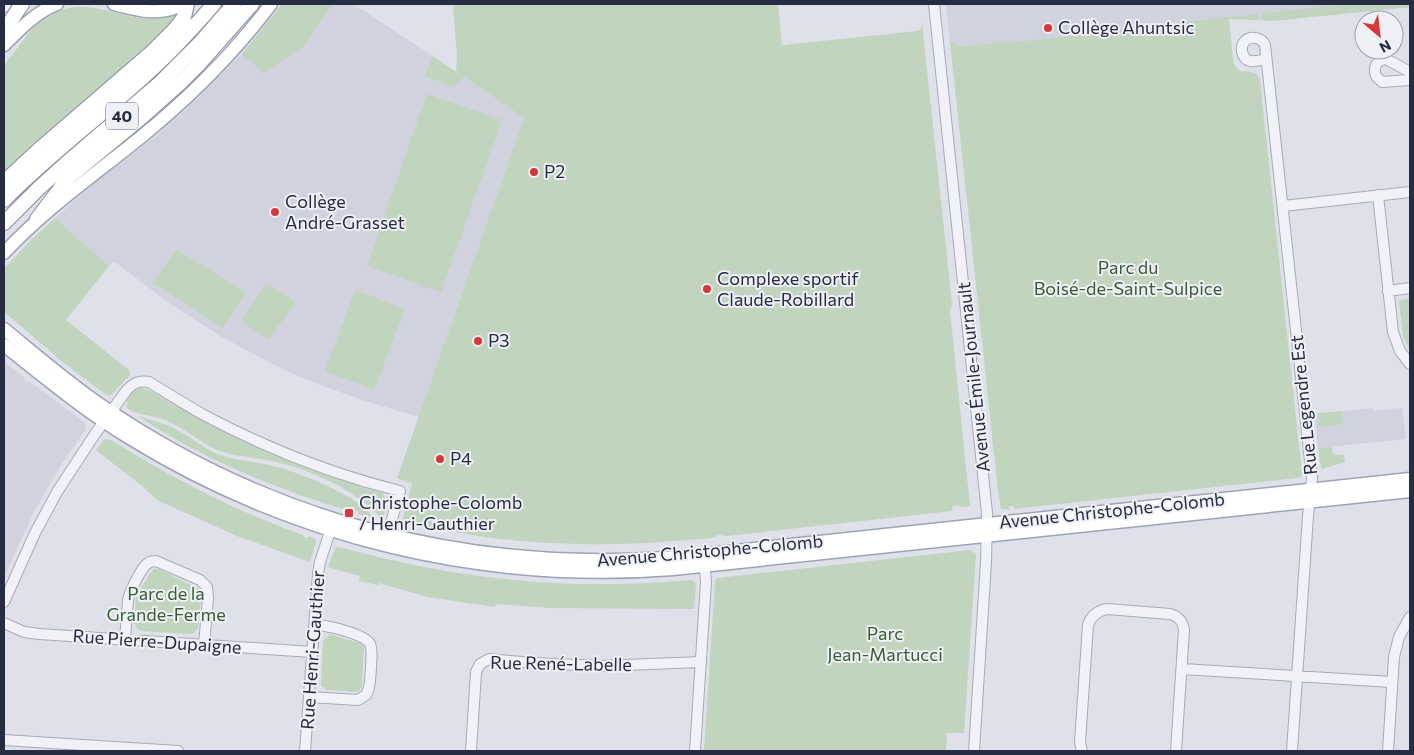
<svg xmlns="http://www.w3.org/2000/svg" width="1414" height="755" font-family="Commissioner,sans-serif">
	<rect width="100%" height="100%" fill="#dee1e9"/>
	<!-- built -->
	<path fill="#d0d3de" d="M282 4H353L433 56 524 118 419 417 362 400 307 380 276 366 222 337 166 301 115 262H113L109 266 55 218 92 185 157 135 187 109 242 54Z
		M946 4H1410V7L1272 21 1229 18 951 52Z
		M4 362 24 377 23 379 27 383 29 381 85 423 86 426V429L61 465 34 512 4 577Z
		M1373 408V411L1402 408 1406 439 1318 448 1315 414Z"/>
	<!-- green -->
	<path fill="#c1d4be" d="M282 4H333L303 47 263 73 253 62 247 59 242 54Z
		M453 4H778L782 45H783L917 31 921 29 922 23 952 304 950 311 970 506 961 507 958 505 953 506 952 511 727 536 719 535 711 538C667 542 624 545 581 544 520 544 461 535 402 521L412 484 397 478 524 118 464 77 454 86H451L425 76 433 56 456 72 457 57Z
		M1351 4H1410V7L1272 21H1263L1262 13Z
		M78 7C112 6 144 28 177 15L171 26 120 74 4 173V66L31 30 39 23 57 12 68 8Z
		M1258 14 1259 20 1229 19 1233 60 1235 66 1240 71C1248 72 1257 70 1260 80L1302 474 1301 477 1298 478 1014 509V506H1009V510L1001 509 998 491 950 42 960 47 1005 42 1006 43 1166 26V24Z
		M427 94 502 120 441 292 367 266Z
		M55 218 109 266 66 320 129 370 130 375 110 396 105 394 64 363 4 312V269L28 243Z
		M176 249 246 293 223 328 153 283Z
		M266 283 295 302 269 340 241 321Z
		M355 290 405 309 374 390 325 371Z
		M1410 298V350L1403 336 1399 303 1401 300Z
		M141 388 149 390C226 437 297 468 384 493L383 495 388 501 383 517 381 518C355 489 309 469 271 461 255 457 237 457 222 452 201 444 185 428 165 420 155 415 132 415 126 407L128 402 126 401 134 391Z
		M1342 411 1343 424 1319 427 1318 413Z
		M138 416C153 421 167 424 181 432 193 439 204 448 217 454 234 461 255 461 273 466 296 471 362 497 373 518L358 514V511L353 510 352 512C277 489 203 460 138 416Z
		M104 439 111 440C172 478 235 511 303 535V537L308 538 309 536 315 539 316 543 310 562 237 536 157 500 142 486 96 450Z
		M1333 447 1332 451 1334 454 1344 455 1345 462 1322 469 1321 468 1318 448Z
		M336 547 343 548C461 580 569 591 691 580L694 581 696 584 694 609 550 608 496 604 495 607 427 597 379 583 378 585 359 581 360 576 328 567 334 551Z
		M970 550 976 554 964 733H947L946 751H704L715 581 717 578Z
		M154 569H159L199 589 201 595 198 629H197L194 633 190 634 141 631 137 629 136 625 134 624 136 597 151 572Z
		M329 634 359 643 364 646 362 686 358 692 325 690V688L321 686 323 640 329 636Z"/>
	<g fill="none" stroke-linecap="round" stroke-linejoin="round">
		<!-- minor casing -->
		<g stroke="#a7abb7" stroke-width="12">
			<path id="minor" d="M934 4 987 513 986 562 974 751
				M4 7 6 4
				M1266 59C1261 60 1255 62 1250 61 1242 59 1239 47 1245 41 1251 35 1262 38 1265 45L1312 478 1308 516 1292 751
				M1410 72 1386 59C1376 60 1373 68 1376 76L1382 82 1410 80
				M1378 195 1393 332 1400 351 1410 364
				M1283 206 1410 192
				M1388 291 1410 288
				M4 602 35 533 57 492 95 434 126 391C133 383 139 380 149 382 167 393 184 404 202 414 264 447 331 474 400 491L386 540
				M4 623 24 632 39 634 313 652
				M125 640 128 600C130 591 141 568 148 563 151 561 153 561 156 561L200 580 207 587 208 598 204 645
				M1182 669 1392 682
				M309 697 358 700 366 695C371 687 370 677 371 668 371 660 373 651 370 644 365 634 326 625 315 625
				M4 740 178 751
				M305 751 318 574 320 562 333 522
				M471 751 476 672 480 664 489 659 533 663 600 666 701 662
				M695 751 706 582 704 560
				M1082 751 1080 742 1088 625C1091 616 1097 611 1107 609L1170 614C1178 616 1183 622 1184 630L1176 751
				M1388 751 1394 657 1399 637 1410 617"/>
		</g>
		<!-- major casing -->
		<g stroke="#9ca3b6" stroke-width="15">
			<path id="major" d="M114 4C137 10 160 17 183 4
				M4 45C19 30 36 12 57 4
				M4 253C45 209 94 175 141 137 189 98 234 53 271 4
				M4 329C36 355 68 383 102 406 273 523 473 574 679 557L1410 479
				M4 345C44 377 84 410 128 437 291 538 482 584 673 569L1410 491"/>
		</g>
		<!-- highway casing -->
		<g stroke="#848ba1" stroke-width="16">
			<path id="highway" d="M4 44 12 19 22 4
				M4 182 42 147 152 52 176 28 184 17 187 4
				M4 200C50 153 103 115 151 70 173 50 194 27 214 4
				M37 219 69 177 143 116 180 83 198 65 252 4
				M4 223 39 188 70 160 161 82 199 44 234 4"/>
		</g>
		<!-- minor -->
		<use href="#minor" stroke="#f1f2f7" stroke-width="10"/>
		<!-- major -->
		<use href="#major" stroke="#fff" stroke-width="12"/>
		<!-- highway -->
		<use href="#highway" stroke="#fff" stroke-width="14"/>
	</g>
	<!-- markers -->
	<g fill="#db3638" stroke="#eef0f6" stroke-width="2">
		<circle cx="1048" cy="28" r="5"/>
		<circle cx="534" cy="172" r="5"/>
		<circle cx="275" cy="212" r="5"/>
		<circle cx="707" cy="289" r="5"/>
		<circle cx="478" cy="341" r="5"/>
		<circle cx="440" cy="459" r="5"/>
		<rect x="344" y="508" width="10" height="10" rx="2.5"/>
	</g>
	<g text-anchor="middle" stroke-width="4" stroke-linejoin="round" paint-order="stroke">
		<!-- shield labels -->
		<rect fill="#eef0f6" stroke="#626777" stroke-width="1" x="106" y="102.5" width="32" height="27" rx="4"/>
		<g font-size="16" font-weight="bold" fill="#262c41">
			<text x="122" y="122">40</text>
		</g>
		<!-- poi labels -->
		<g font-size="18" fill="#262c41" stroke="#eef0f6" text-anchor="start">
			<text x="1058" y="34">Collège Ahuntsic</text>
			<text x="544" y="178">P2</text>
			<text x="285" y="208">Collège<tspan x="285" dy="21">André-Grasset</tspan></text>
			<text x="717" y="285">Complexe sportif<tspan x="717" dy="21">Claude-Robillard</tspan></text>
			<text x="488" y="347">P3</text>
			<text x="450" y="465">P4</text>
			<text x="359" y="509">Christophe-Colomb<tspan x="359" dy="21">/ Henri-Gauthier</tspan></text>
		</g>
		<!-- park labels -->
		<g font-size="18" fill="#345e32" stroke="#eef0f6">
			<text x="1128" y="274">Parc du<tspan x="1128" dy="21">Boisé-de-Saint-Sulpice</tspan></text>
			<text x="166" y="600">Parc de la<tspan x="166" dy="21">Grande-Ferme</tspan></text>
			<text x="885" y="640">Parc<tspan x="885" dy="21">Jean-Martucci</tspan></text>
		</g>
		<!-- street labels -->
		<g font-size="18" fill="#262c41" stroke="#eef0f6">
			<text transform="translate(974 377) rotate(-96)" y="6">Avenue Émile-Journault</text>
			<text transform="translate(1304 405) rotate(-96)" y="6">Rue Legendre Est</text>
			<text transform="translate(1112 511) rotate(-6)" y="6">Avenue Christophe-Colomb</text>
			<text transform="translate(710 551) rotate(-5)" y="6">Avenue Christophe-Colomb</text>
			<text transform="translate(157 642) rotate(4)" y="6">Rue Pierre-Dupaigne</text>
			<text transform="translate(313 650) rotate(-86)" y="6">Rue Henri-Gauthier</text>
			<text transform="translate(561 664) rotate(1)" y="6">Rue René-Labelle</text>
		</g>
	</g>
	<!-- border -->
	<rect width="1414" height="755" fill="none" stroke="#262c41" stroke-width="10"/>
	<!-- north arrow -->
	<g transform="translate(1379 35) rotate(152)"><circle r="24" fill="#eef0f6" stroke="#9ea2ae"/>
	<path d="M0-4L9 19L0 12L-9 19Z" fill="#db3638"/>
	<text y="-8" font-size="14" font-weight="bold" text-anchor="middle" fill="#262c41">N</text>
	</g>
</svg>
